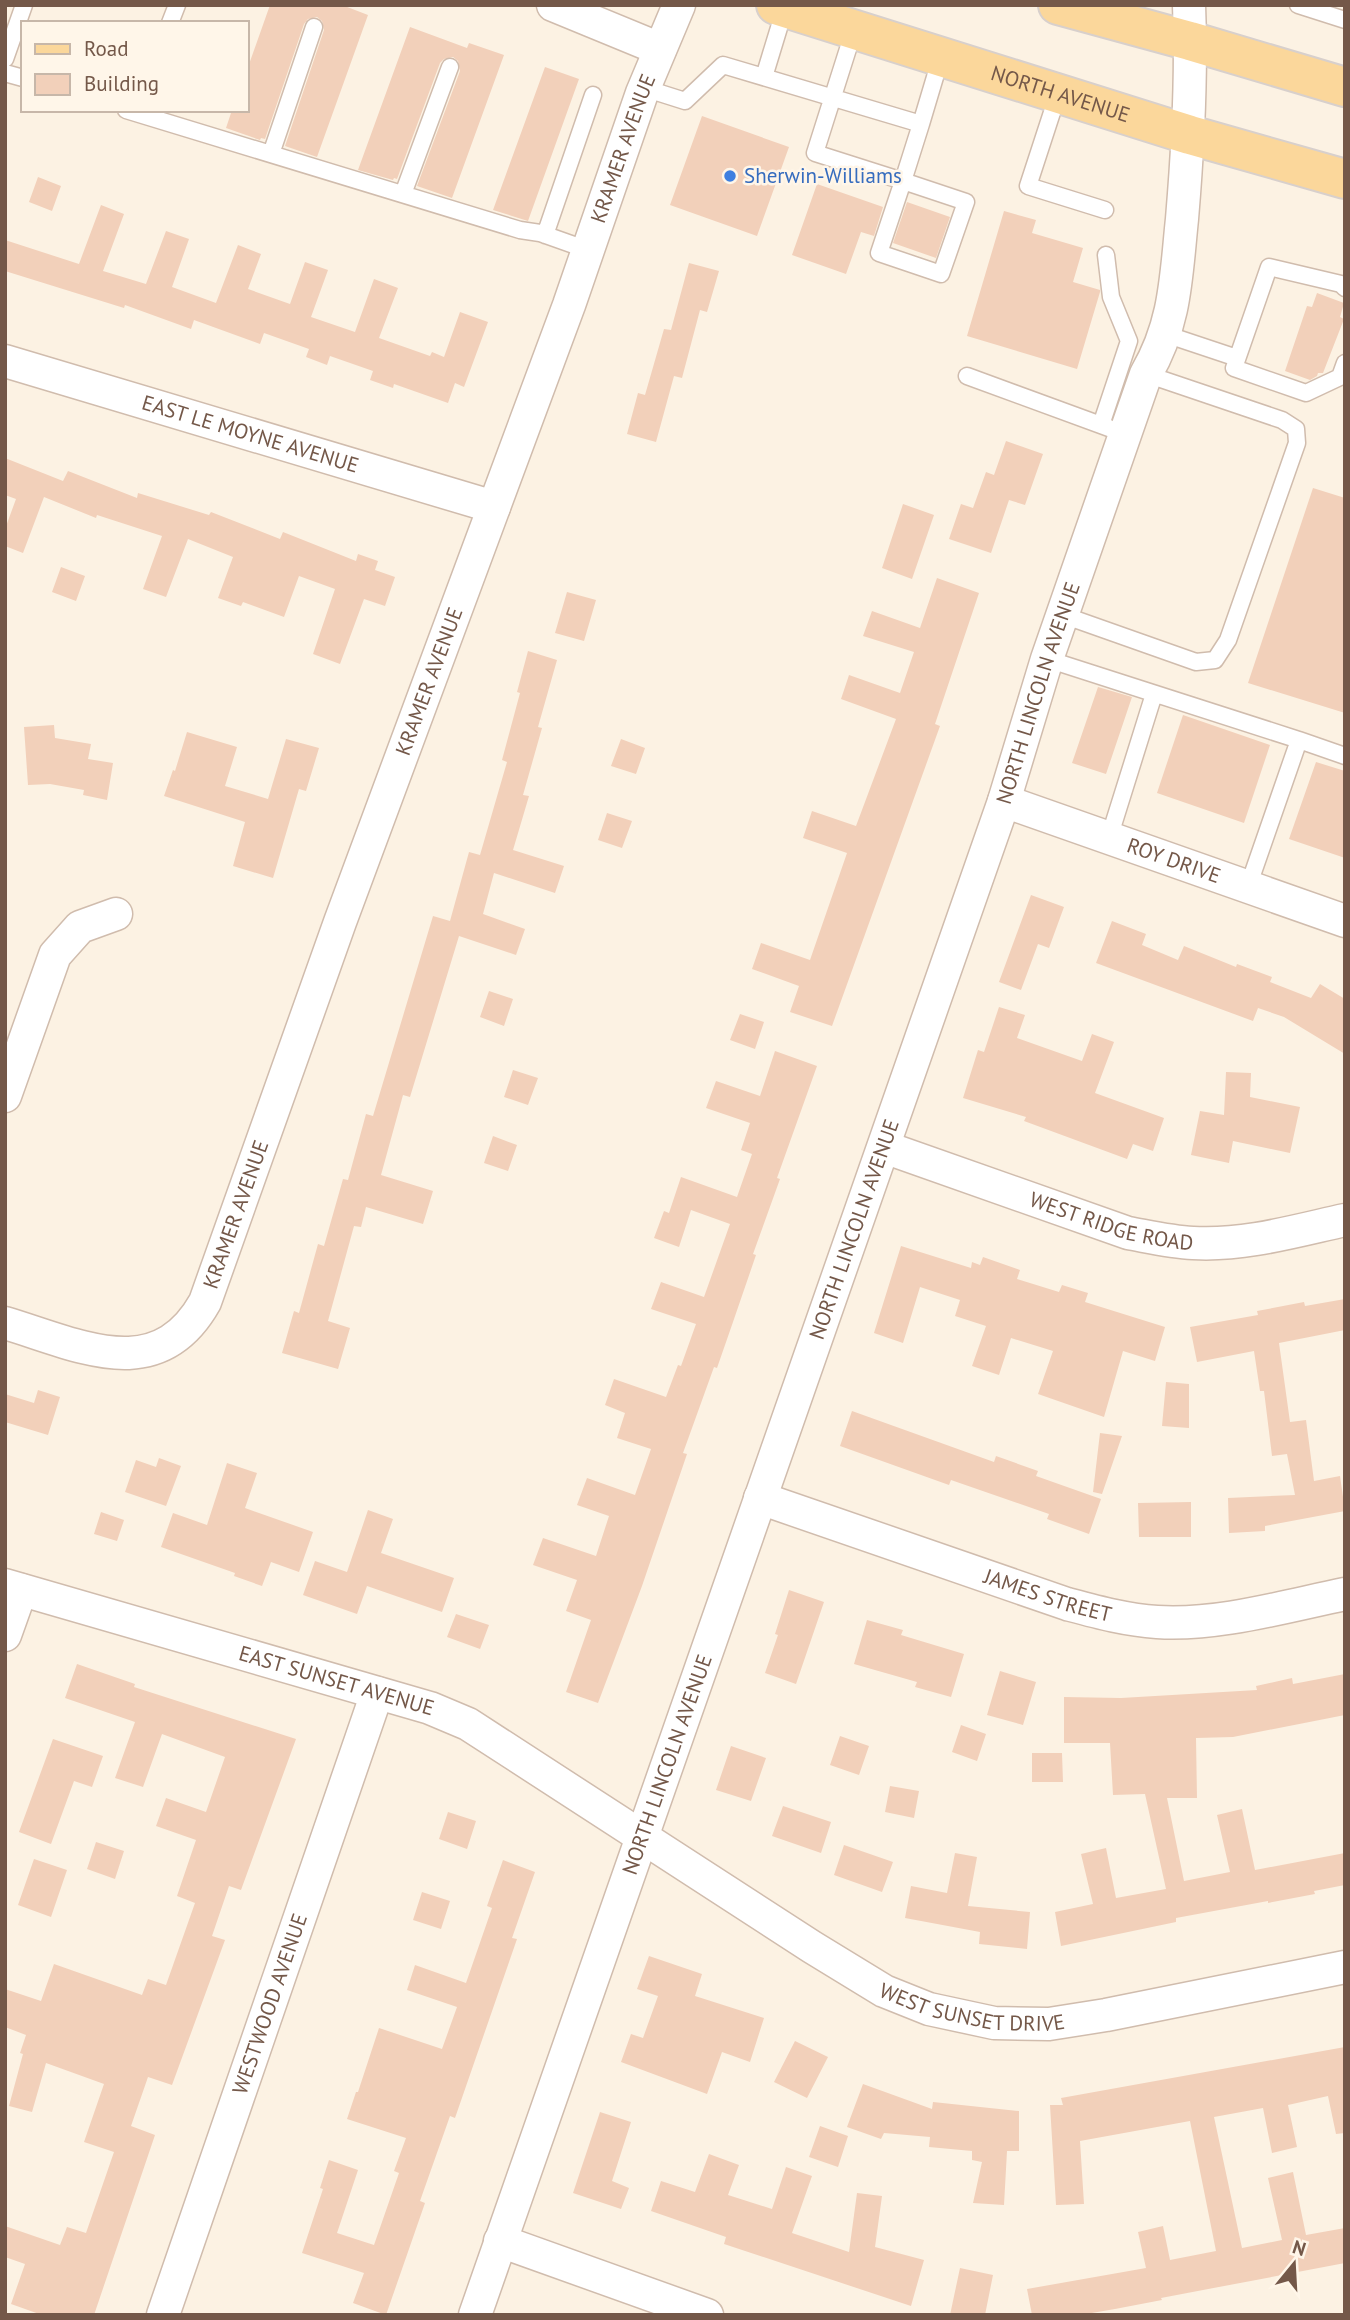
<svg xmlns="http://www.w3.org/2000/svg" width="1350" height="2320" font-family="'PT Sans',sans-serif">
	<rect width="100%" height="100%" fill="#fcf2e3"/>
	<!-- building -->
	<path fill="#f2d0ba" d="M270 5H342L368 15 317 157 285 146 324 30 322 21 317 17 308 19 304 24 265 139 261 138 260 140 226 128 232 110H247V70Z
		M410 27 467 48 469 43 504 55 452 198 417 186 460 71 458 61 453 57 444 59 440 63 397 179 394 178 393 180 358 170Z
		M545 67 579 79 528 221 493 210Z
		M702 116 789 147 757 236 670 205Z
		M38 177 61 186 52 211 29 202Z
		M817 184 883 207 874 236 861 232 846 274 792 255Z
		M907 202 950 217 936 258 893 243Z
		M101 205 124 214 103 271 146 284 166 231 189 239 172 287 216 303 238 245 261 254 248 289 290 304 305 262 328 270 311 317 355 332 374 279 398 288 379 338 430 356 432 352 444 357 460 312 488 322 464 387 455 383 448 403 394 384 393 388 370 380 373 371 330 356 327 365 306 357 309 349 264 333 260 344 194 320 191 329 125 305 124 308 5 271V240L79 264Z
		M1004 211 1036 220 1032 233 1083 248 1073 282 1100 290V292L1077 369 967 336Z
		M689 263 719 271 707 312 700 310 682 378 674 376 656 442 627 434 638 393 645 395 664 329 671 330Z
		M1317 293 1344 303 1340 317 1344 319 1323 373H1318L1317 376 1310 380 1285 371 1307 306 1312 307Z
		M1006 441 1043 454 1025 505 1009 500 991 553 949 539 961 504 973 508 986 472 994 475Z
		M5 458 63 481 68 471 137 498 138 493 209 515 211 512 280 539 283 532 356 561 358 554 378 561 375 570 395 577 385 606 364 599 340 664 313 654 335 589 299 576 284 617 243 602 241 606 218 598 233 557 188 539 166 597 143 589 162 536 97 515 96 518 44 497 23 553 5 546V529L16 499 5 495Z
		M1313 488 1345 498V713L1248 683Z
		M903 504 934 515 912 579 882 568Z
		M61 567 85 576 76 601 52 592Z
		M937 578 979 593 935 724 940 726 832 1026 790 1012 799 986 752 969 761 943 810 960 847 853 803 838 812 811 856 826 896 719 841 699 849 675 900 693 914 652 863 636 872 611 920 628Z
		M567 592 596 600 584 641 555 633Z
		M528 651 557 660 538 727 542 728 523 795 529 796 513 850 564 866 555 893 494 873 483 914 525 929 516 955 459 936 410 1097 403 1095 381 1175 433 1191 423 1224 366 1207 361 1227 354 1226 328 1321 350 1328 338 1369 282 1353 294 1311 299 1313 318 1244 324 1246 343 1179 348 1180 366 1114 373 1116 433 916 450 921 469 852 480 855 507 762 502 760 520 693 517 692Z
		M1098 687 1132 697 1106 774 1072 763Z
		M1183 715 1270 745 1244 823 1157 793Z
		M54 725 55 738 91 744 88 759 113 763 107 800 83 795 84 790 50 784 28 785 24 727Z
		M187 732 237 747 225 786 268 799 286 739 319 748 306 791 299 789 273 878 233 866 245 822 164 796 173 770 175 771Z
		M621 739 645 748 636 774 611 766Z
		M1316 762 1345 771V858L1289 839Z
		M607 813 632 821 622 848 598 840Z
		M1031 895 1064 907 1049 948 1038 944 1021 990 999 982Z
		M1112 921 1146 934 1142 945 1178 960 1184 946 1236 967 1237 964 1272 977 1270 982 1311 998 1320 984 1345 999V1054L1284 1017 1258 1008 1253 1021 1096 963Z
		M489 991 513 999 504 1026 480 1017Z
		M999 1007 1025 1015 1017 1038 1082 1061 1092 1034 1114 1042 1095 1093 1164 1118 1153 1151 1133 1144 1127 1159 1024 1121 1026 1117 963 1098 978 1050 984 1052Z
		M740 1014 764 1022 755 1049 730 1040Z
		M775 1051 817 1066 777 1178 780 1179 753 1254 756 1255 733 1322 717 1368 714 1367 683 1453 687 1454 642 1586 598 1703 566 1692 591 1620 566 1611 577 1580 533 1565 543 1538 596 1556 609 1516 577 1505 587 1478 635 1495 651 1449 617 1438 625 1413 605 1405 614 1379 666 1397 678 1365 681 1366 696 1324 651 1309 661 1282 704 1297 730 1224 691 1210 679 1247 654 1238 664 1211 669 1213 681 1177 737 1197 752 1154 741 1150 750 1123 706 1108 716 1081 760 1096Z
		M513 1070 538 1078 528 1105 504 1097Z
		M1226 1072 1251 1073 1250 1097 1300 1107 1290 1153 1233 1141 1229 1163 1191 1155 1200 1111 1224 1115Z
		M493 1136 517 1145 508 1171 484 1163Z
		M901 1246 971 1268 972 1262 980 1265 983 1257 1020 1270 1017 1279 1059 1292 1062 1285 1088 1293 1085 1302 1165 1327 1155 1361 1123 1351 1104 1417 1038 1394 1053 1351 1011 1338 999 1375 972 1366 986 1326 955 1316 960 1300 920 1287 903 1343 874 1333Z
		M1345 1299V1330L1279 1343 1290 1422 1306 1420 1314 1481 1340 1476 1345 1511 1265 1526V1531L1229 1533 1228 1498 1295 1495 1287 1454 1272 1456 1264 1391H1260L1254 1351 1197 1362 1190 1327 1258 1315 1257 1311 1304 1302 1305 1306Z
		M1166 1382 1189 1384V1428L1162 1426Z
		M38 1390 60 1397 48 1435 5 1422V1394L34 1403Z
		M852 1411 994 1462 996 1456 1038 1471 1036 1476 1101 1499 1089 1534 1047 1519 1049 1514 951 1480 949 1485 840 1446Z
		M1100 1433 1122 1436 1102 1494 1093 1492Z
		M159 1458 181 1466 166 1506 125 1492 136 1460 156 1467Z
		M227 1463 257 1473 245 1508 313 1532 299 1572 271 1562 262 1586 234 1576 235 1573 161 1547 173 1513 207 1525Z
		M1191 1502V1537H1139L1138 1503Z
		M368 1510 393 1519 381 1553 454 1578 442 1612 367 1586 357 1614 303 1595 315 1561 347 1572Z
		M101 1512 124 1520 117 1541 94 1534Z
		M789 1590 824 1602 796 1684 765 1673 778 1635 775 1634Z
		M456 1614 489 1625 480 1649 447 1637Z
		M867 1620 903 1630 901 1635 964 1654 951 1697 915 1687 917 1682 854 1664Z
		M77 1664 135 1684 134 1687 296 1739 241 1890 229 1886 212 1936 225 1940 172 2085 148 2077 131 2126 155 2135 94 2315H42L11 2304 25 2264 5 2257V2226L60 2245 67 2227 86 2233 114 2152 84 2142 104 2084 46 2063 32 2112 9 2106 23 2054 20 2053 26 2035 5 2027V1989L41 2001 54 1964 142 1995 148 1979 166 1985 195 1903 177 1896 196 1840 156 1826 166 1798 206 1812 225 1757 162 1734 143 1787 115 1778 135 1722 65 1698Z
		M1000 1671 1036 1682 1023 1725 987 1715Z
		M1345 1674V1715L1233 1737 1196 1738 1197 1798H1167L1184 1881 1230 1872 1217 1815 1242 1809 1255 1870 1345 1853V1885L1314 1891 1315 1894 1268 1903V1901L1176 1918V1922L1061 1946 1055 1912 1093 1904 1081 1854 1106 1848 1116 1898 1166 1889 1145 1794 1113 1795 1110 1743H1064V1697L1121 1698 1257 1690 1256 1686 1292 1678 1293 1684Z
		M961 1725 986 1734 977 1761 952 1752Z
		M840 1736 869 1746 859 1775 830 1765Z
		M53 1739 103 1756 92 1787 74 1781 51 1844 19 1832Z
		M731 1746 766 1758 751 1801 716 1790Z
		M1032 1753H1062L1063 1782H1032Z
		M890 1786 919 1791 914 1818 885 1812Z
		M783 1806 831 1822 821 1853 772 1836Z
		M448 1812 476 1821 467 1849 439 1839Z
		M96 1842 124 1851 115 1879 87 1869Z
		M844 1845 893 1862 882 1892 834 1875Z
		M955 1853 977 1857 968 1906 1030 1912 1027 1949 979 1944 980 1932 905 1918 911 1886 947 1893Z
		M34 1859 67 1870 51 1917 18 1905Z
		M503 1860 535 1872 512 1938 517 1939 455 2118 450 2116 420 2201 425 2203 386 2315 353 2303 364 2273 302 2253 323 2189 320 2188 329 2160 358 2170 337 2233 374 2245 399 2173 394 2171 406 2138 347 2119 356 2092H358L379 2028 442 2049 457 2007 407 1990 415 1965 466 1983 492 1908 487 1906Z
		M422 1892 450 1901 441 1929 413 1920Z
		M649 1956 702 1974 695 1996 764 2018 750 2062 722 2052 707 2094 621 2062 631 2034 643 2038 658 1996 637 1989Z
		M795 2041 828 2057 807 2098 774 2082Z
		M1345 2047V2133L1336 2134 1328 2096 1288 2105 1297 2147 1272 2153 1263 2108 1214 2117 1242 2248 1282 2240 1268 2178 1293 2172 1306 2235 1345 2228V2263L1161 2298 1162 2300 1115 2309 1080 2315H1032L1027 2289 1146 2268 1138 2232 1163 2226 1170 2260 1216 2251 1190 2121 1080 2141 1084 2204 1056 2205 1050 2105H1063L1061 2098Z
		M863 2084 932 2109 933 2102 1019 2111V2151H1007L1004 2205 973 2203 982 2162 972 2160V2151L929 2147 930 2137 884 2133 881 2139 847 2127Z
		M600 2112 631 2122 612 2181 629 2188 621 2209 573 2193Z
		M820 2126 848 2136 838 2167 809 2157Z
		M709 2154 739 2165 728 2195 772 2209 786 2167 812 2176 792 2233 849 2252 857 2193 882 2196 875 2247 924 2260 911 2306 724 2244 726 2237 651 2211 661 2181 695 2192Z
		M960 2268 993 2275 985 2315H950Z"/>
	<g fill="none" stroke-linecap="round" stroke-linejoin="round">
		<!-- lane casing -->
		<g stroke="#d0bcad" stroke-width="19">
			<path id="lane" d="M1298 5 1345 20
				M170 23 177 5
				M854 30 815 153 903 181 921 124
				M5 59 24 5
				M5 73 23 78
				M764 77 785 8
				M644 88 685 101 723 65 921 124 941 57
				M1058 94 1028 186 1105 210
				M126 110 520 230 540 233 588 250
				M271 154 314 27
				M903 181 966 202 941 274 879 253Z
				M403 194 450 67
				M545 235 593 95
				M1345 288 1341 284 1269 267 1234 368 1306 393 1340 377 1345 363
				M1165 334 1237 358
				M967 376 1109 428
				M1101 425 1129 341 1111 297 1106 255
				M1063 615 1196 662 1215 660 1228 640 1297 443 1296 429 1282 420 1146 374
				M1047 659 1299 740
				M1109 838 1154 694
				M1248 887 1299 740 1345 756"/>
		</g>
		<!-- street casing -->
		<g stroke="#d0bcad" stroke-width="35">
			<g id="street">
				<path d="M553 5 660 49"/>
				<path id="s1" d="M5 361 494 507"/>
				<path id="s2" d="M1004 801 1345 921"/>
				<path d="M5 1096 55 955 80 927 116 914"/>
				<path id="s3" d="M884 1147 1128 1233C1150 1237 1171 1242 1193 1243 1244 1246 1295 1231 1345 1220"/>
				<path id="s4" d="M5 1323C79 1345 157 1387 205 1302L340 922 569 305 642 93 679 5"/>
				<path id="s5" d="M760 1498 1067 1604C1097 1612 1126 1620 1157 1622 1218 1626 1286 1606 1345 1594"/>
				<path id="s6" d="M5 1585 430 1708 468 1724 812 1947 884 1991 929 2009 994 2023 1049 2024 1106 2015 1345 1967"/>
				<path d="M5 1635 21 1590"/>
				<path d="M500 2241 707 2315"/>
				<path id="s7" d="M163 2315 377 1693"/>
				<path id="s8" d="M475 2315 1004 801 1047 659 1146 374C1176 323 1176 276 1182 219 1188 148 1192 77 1189 5"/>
			</g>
		</g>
		<!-- primary casing -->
		<g stroke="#d8d0cc" stroke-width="42">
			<g id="primary">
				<path id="s9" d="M776 5 1190 135 1345 179"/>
				<path d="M1058 5 1190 41 1345 87"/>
			</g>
		</g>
		<!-- lane -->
		<use href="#lane" stroke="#fff" stroke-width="16"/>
		<!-- street -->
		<use href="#street" stroke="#fff" stroke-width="32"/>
		<!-- primary -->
		<use href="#primary" stroke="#fbd79b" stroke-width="38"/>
	</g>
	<!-- markers -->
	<circle fill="#3f7fe0" stroke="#fff6e9" stroke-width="2.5" cx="730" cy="176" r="7"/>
	<g text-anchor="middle" stroke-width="5" stroke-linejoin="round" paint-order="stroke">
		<!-- street labels -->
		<g font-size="21" fill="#745849" stroke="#fff6e9">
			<text dy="7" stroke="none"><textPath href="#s9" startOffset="298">NORTH AVENUE</textPath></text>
			<text dy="7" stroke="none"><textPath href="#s4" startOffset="1451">KRAMER AVENUE</textPath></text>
			<text dy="7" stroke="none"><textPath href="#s1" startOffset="256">EAST LE MOYNE AVENUE</textPath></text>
			<text dy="7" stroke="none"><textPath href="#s4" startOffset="884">KRAMER AVENUE</textPath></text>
			<text dy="7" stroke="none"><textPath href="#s8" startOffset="1717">NORTH LINCOLN AVENUE</textPath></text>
			<text dy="7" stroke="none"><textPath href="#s2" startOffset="180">ROY DRIVE</textPath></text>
			<text dy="7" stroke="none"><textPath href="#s4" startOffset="317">KRAMER AVENUE</textPath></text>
			<text dy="7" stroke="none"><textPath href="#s3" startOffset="240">WEST RIDGE ROAD</textPath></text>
			<text dy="7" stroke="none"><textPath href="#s8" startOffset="1150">NORTH LINCOLN AVENUE</textPath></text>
			<text dy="7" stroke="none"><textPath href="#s5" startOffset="304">JAMES STREET</textPath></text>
			<text dy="7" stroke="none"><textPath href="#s6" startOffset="345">EAST SUNSET AVENUE</textPath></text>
			<text dy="7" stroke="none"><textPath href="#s8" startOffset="583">NORTH LINCOLN AVENUE</textPath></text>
			<text dy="7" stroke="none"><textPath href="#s6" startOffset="1069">WEST SUNSET DRIVE</textPath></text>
			<text dy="7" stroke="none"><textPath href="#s7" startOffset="329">WESTWOOD AVENUE</textPath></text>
		</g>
		<!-- shop labels -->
		<g font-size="21" fill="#366cbe" stroke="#fff6e9" text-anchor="start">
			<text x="744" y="183">Sherwin-Williams</text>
		</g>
	</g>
	<!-- border -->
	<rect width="1350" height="2320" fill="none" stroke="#745849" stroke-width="14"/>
	<!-- legend -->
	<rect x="21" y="21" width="228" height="91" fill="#fff6e9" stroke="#c7b7a9" stroke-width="2"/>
	<rect x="35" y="44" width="35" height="10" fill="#fbd79b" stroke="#c7b7a9" stroke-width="2"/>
	<text x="84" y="56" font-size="21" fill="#745849">Road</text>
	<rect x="35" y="74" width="35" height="21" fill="#f2d0ba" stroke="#c7b7a9" stroke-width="2"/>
	<text x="84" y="91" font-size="21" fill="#745849">Building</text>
	<!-- north arrow -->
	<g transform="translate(1294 2264) rotate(18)" stroke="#fff6e9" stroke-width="5" paint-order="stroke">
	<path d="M0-5L12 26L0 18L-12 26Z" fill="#745849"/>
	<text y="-10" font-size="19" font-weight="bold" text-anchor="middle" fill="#745849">N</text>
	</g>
</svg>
